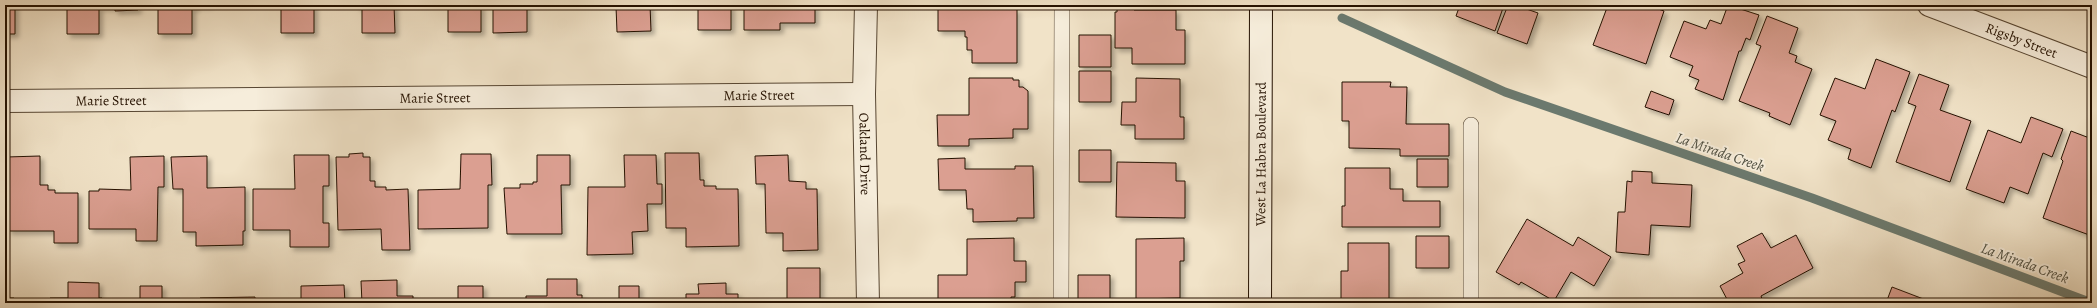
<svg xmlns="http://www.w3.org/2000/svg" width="2097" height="308" font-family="Alegreya,serif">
	<defs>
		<filter id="shadow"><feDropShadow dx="3.5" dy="3.5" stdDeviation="2" flood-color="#0004"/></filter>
	</defs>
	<rect width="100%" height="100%" fill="#f1e3c8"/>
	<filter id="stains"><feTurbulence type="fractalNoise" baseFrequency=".005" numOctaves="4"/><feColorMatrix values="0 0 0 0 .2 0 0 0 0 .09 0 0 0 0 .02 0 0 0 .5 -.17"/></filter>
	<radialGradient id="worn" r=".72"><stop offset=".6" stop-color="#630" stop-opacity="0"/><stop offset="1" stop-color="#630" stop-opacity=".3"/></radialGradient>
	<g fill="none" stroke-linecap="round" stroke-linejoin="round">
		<!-- stream -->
		<path stroke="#6b796e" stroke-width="9" d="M1342 18 1505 92 1812 198 2092 303"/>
	</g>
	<!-- building -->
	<path fill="#db9f91" stroke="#241100" filter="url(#shadow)" d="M5 5H15V34H5Z
		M67 5H138V10L115 11V7H99V34H67Z
		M158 5H209H196V8H192V34H158Z
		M281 5H314V33H281Z
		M357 5H394L395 33H362V7H357Z
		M448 5H481V32H448Z
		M493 5H527V32L493 33Z
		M609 5H650L651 31 617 32 616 6Z
		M698 5H731V30H698Z
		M744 5H815V23H780V30H744Z
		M938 5H984V9H1017V63H972V50H967V37H965V31H938Z
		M1117 5H1134V10H1176V30H1185V64H1132V48H1115V12H1117Z
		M1460 5H1504L1495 31 1456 16Z
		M1508 5H1515L1538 13 1527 44 1497 33Z
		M1608 5H1646L1664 11 1646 64 1593 45Z
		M1728 5 1759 15 1750 40 1746 38 1741 51H1739L1723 100 1695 89 1699 80 1689 76 1693 66 1670 57 1684 21 1706 29 1710 20 1721 24Z
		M1767 16 1798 28 1789 53 1797 56 1795 62 1812 69 1790 125 1769 116 1770 113 1739 101 1761 46 1756 44Z
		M1079 35H1111V67H1079Z
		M1876 59 1910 72 1895 112 1892 110 1871 168 1848 159 1851 149 1828 140 1836 121 1820 115 1835 78 1865 89Z
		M1079 71H1111V102H1079Z
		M1919 74 1949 85 1940 110 1971 121 1950 182 1896 162 1916 106 1908 103Z
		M969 78H1013V80H1019V87H1023L1028 91V129H1013V138L969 139V146H938L937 115H969Z
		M1136 78 1180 79V117H1184V139H1135V125H1121L1122 102H1136Z
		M1342 82H1391L1390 87H1407L1406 124H1449V156H1400V149L1349 148V121H1342Z
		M1651 91 1674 100 1669 115 1645 107Z
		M2031 117 2063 129 2052 157 2043 153 2028 194 2010 187 2004 203 1966 189 1988 130 2021 143Z
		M2071 131 2092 139V236L2043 218 2063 161 2061 159Z
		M1079 150H1111V182H1079Z
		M363 153V157H370V181H375V187H386V190L408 189 410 250H382L381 229 338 230 336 157H349V154Z
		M665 153H699L700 180H704V186H716V189H738L739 246 686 247V228H666Z
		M461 154H491L492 185H488V228L418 229V190L460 189Z
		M294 155H329V186H323V223H329V247H290V230H253V189H295Z
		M537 155H570V185H561L562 234H507L504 188H520V184H533V182H537Z
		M624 155H656L657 184H662V204H647L648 231 632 232 633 254 587 255 588 187H625Z
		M788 155 789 181 806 182V189H817L818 250 783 251V233H766L765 184H756L755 156Z
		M40 156V185H48V190H55V193H78V243H54V231H8L6 157Z
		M164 156V187H158L157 241H136V229H89V191H99V189L131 190 130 157Z
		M207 156V188L245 187V231H243V245L196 246V232H183V189H173L171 157Z
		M965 158V169H1015V166H1033L1034 218H1017V221L973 222V209H967L966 190H939L938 159Z
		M1417 159H1448V187H1417Z
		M1117 162 1176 163V181H1185V218L1116 217Z
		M1345 168H1390V189H1403V201H1440V227H1342V206H1345Z
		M1632 171 1652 172V183L1692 185 1690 227 1651 225 1649 255 1616 252 1618 212H1625L1627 181 1632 182Z
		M1527 219 1573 246 1578 237 1611 257 1594 286 1571 272 1554 301 1521 282 1519 285 1496 272Z
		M1762 233 1771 248 1796 235 1813 268 1761 296 1762 299 1755 303H1729L1720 286 1743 273 1738 264 1745 261 1737 246Z
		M1416 236H1449V268H1416Z
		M1014 238V261H1026V282H1015V297H1011V303H938V275H967V239Z
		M1184 238V261H1180V298L1136 299V239Z
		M1348 243H1389V303H1341V271H1348Z
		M787 268H820V303H793V301H787Z
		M1078 275H1110V303H1078Z
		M547 279H577V295H582V303H526V296H547Z
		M397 280V296H413V303H362L361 281Z
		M68 282 99 283V298H102V303H50V298H68Z
		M726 283V294H738V303H686V294H699L698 284Z
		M344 285 345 303H287V300H301V286Z
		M140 286H162V301H177V303H116V301H140Z
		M458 286H483V300H496V303H435V300H458Z
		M619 286H639V300H654L655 303H597L596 300H619Z
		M1892 287 1926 300 1925 303H1886Z
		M255 297V303H200V298Z
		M5 298H14V303H5Z"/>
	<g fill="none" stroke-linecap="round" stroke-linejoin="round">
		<!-- lane casing -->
		<g stroke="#574632" stroke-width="16">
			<path id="lane" d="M1061 303 1062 5
				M1471 303V125"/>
		</g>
		<!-- street casing -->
		<g stroke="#574632" stroke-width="24">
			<g id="street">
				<path id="s1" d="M866 5 864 94 868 303"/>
				<path id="s2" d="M1929 5 2092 67"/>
				<path id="s3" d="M5 101 864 94"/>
			</g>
		</g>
		<!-- secondary casing -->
		<g stroke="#241100" stroke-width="24">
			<g id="secondary">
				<path id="s4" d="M1260 303 1261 5"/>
			</g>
		</g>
		<!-- lane -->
		<use href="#lane" stroke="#f6eddb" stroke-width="15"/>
		<!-- street -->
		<use href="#street" stroke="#f6eddb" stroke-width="22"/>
		<!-- secondary -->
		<use href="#secondary" stroke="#f6eddb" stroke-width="22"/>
	</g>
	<g text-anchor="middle" stroke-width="4" stroke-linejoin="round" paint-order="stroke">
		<!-- street labels -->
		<g font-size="14" fill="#241100" stroke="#f6eddb">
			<text dy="5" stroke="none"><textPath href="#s2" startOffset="99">Rigsby Street</textPath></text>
			<text dy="5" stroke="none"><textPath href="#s3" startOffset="754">Marie Street</textPath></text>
			<text dy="5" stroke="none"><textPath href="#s3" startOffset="430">Marie Street</textPath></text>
			<text dy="5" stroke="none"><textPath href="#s3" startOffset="106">Marie Street</textPath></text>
			<text dy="5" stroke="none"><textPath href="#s1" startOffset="149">Oakland Drive</textPath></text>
			<text dy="5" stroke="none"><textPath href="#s4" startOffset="149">West La Habra Boulevard</textPath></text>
		</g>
		<!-- water labels -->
		<g font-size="15" font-style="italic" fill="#4e4e40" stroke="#f6eddb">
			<text transform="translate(1720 152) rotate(19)" y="5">La Mirada Creek</text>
			<text transform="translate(2025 263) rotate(20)" y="5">La Mirada Creek</text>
		</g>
	</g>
	<!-- margin -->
	<rect width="2097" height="308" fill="none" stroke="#f1e3c8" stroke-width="20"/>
	<rect x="6" y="6" width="2085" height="296" fill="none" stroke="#241100" stroke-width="2"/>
	<rect x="10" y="10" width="2077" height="288" fill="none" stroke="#241100"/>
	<rect width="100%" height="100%" filter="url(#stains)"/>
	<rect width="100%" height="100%" fill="url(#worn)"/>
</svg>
